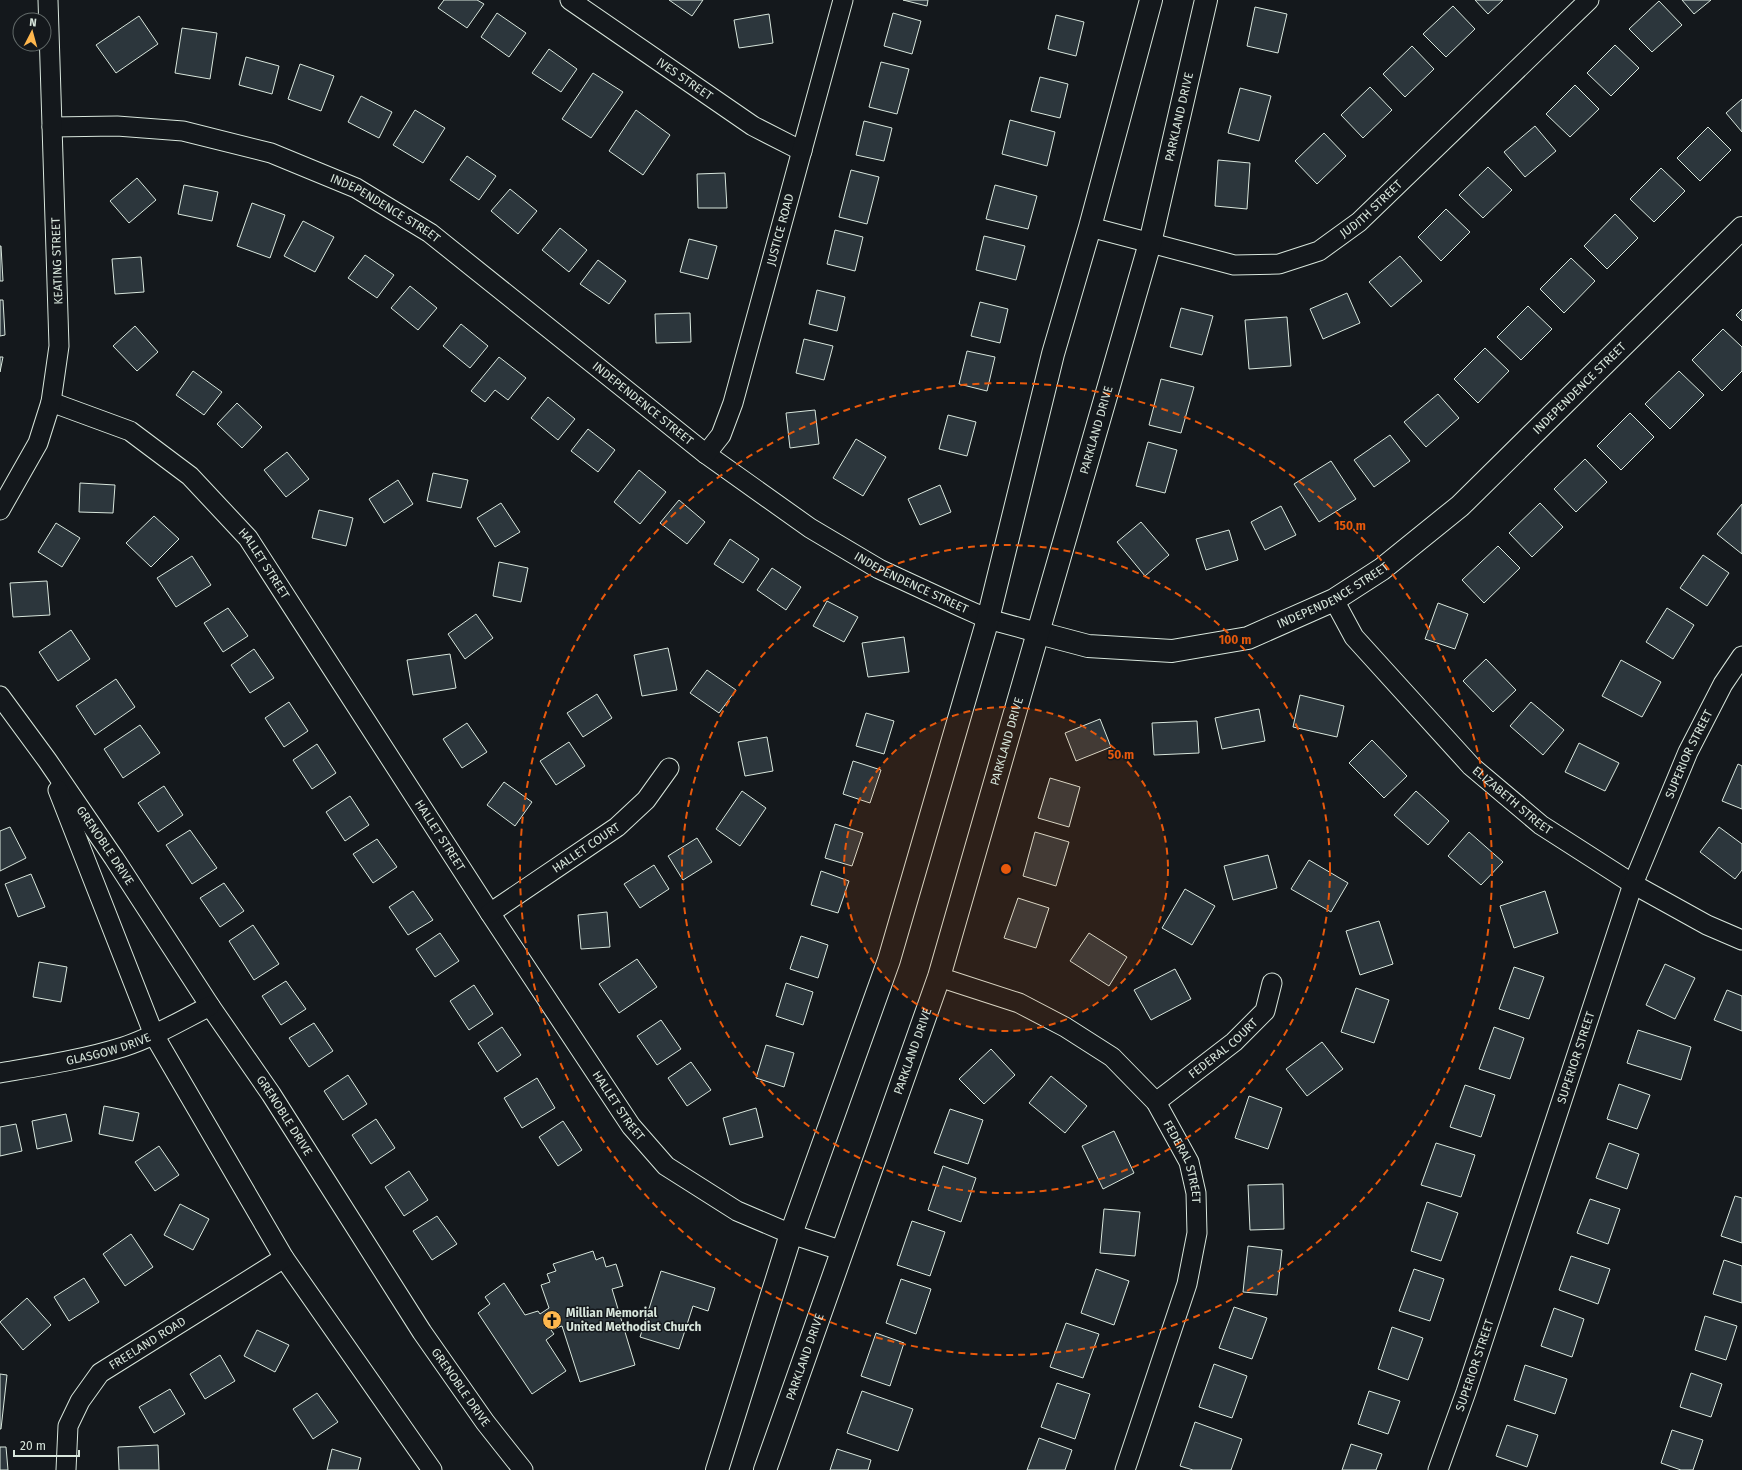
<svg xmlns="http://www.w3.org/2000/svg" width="1742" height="1470" font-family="'Fira Sans',sans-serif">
	<rect width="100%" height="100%" fill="#14181c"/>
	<!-- building -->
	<path fill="#2c363c" stroke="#d8e6dc" d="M444 0H477L484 4 467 28 438 8Z
		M669 0H703L692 16Z
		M903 0H928L927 6Z
		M1475 0H1503L1488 14Z
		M1682 0H1711L1694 14Z
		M1659 1 1682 25 1652 52 1629 29Z
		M1453 6 1475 29 1446 57 1423 34Z
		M1255 7 1287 14 1278 53 1247 46Z
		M497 13 526 33 509 57 481 37Z
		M893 13 921 21 912 54 884 46Z
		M769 14 773 43 739 48 734 20Z
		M1056 15 1084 22 1076 56 1048 49Z
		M139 16 158 44 116 73 96 45Z
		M182 28 217 33 210 79 175 73Z
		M1615 45 1639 68 1611 96 1587 73Z
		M1412 46 1434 69 1405 97 1383 74Z
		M549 49 577 69 561 92 532 73Z
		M246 57 279 66 272 94 239 85Z
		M881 62 909 69 897 114 869 107Z
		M300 64 334 76 321 111 288 99Z
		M593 73 623 92 591 138 562 119Z
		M1040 77 1068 84 1060 118 1031 111Z
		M1575 85 1599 109 1570 137 1546 114Z
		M1370 87 1392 110 1363 138 1341 115Z
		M1240 88 1271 96 1259 141 1228 133Z
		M361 96 392 112 379 138 348 122Z
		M1742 99V132L1726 113Z
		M415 110 445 128 423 163 393 145Z
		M636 110 670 135 643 175 609 151Z
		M1010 120 1055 132 1047 166 1002 154Z
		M864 121 892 128 884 161 856 155Z
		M1535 126 1556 151 1525 177 1504 152Z
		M1708 127 1731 150 1700 181 1677 158Z
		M1324 133 1346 156 1317 184 1295 161Z
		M467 156 496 176 479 200 450 180Z
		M1218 160 1250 163 1247 209 1215 206Z
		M1488 167 1512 190 1483 218 1459 195Z
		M1661 168 1685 191 1654 222 1630 199Z
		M851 170 879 177 867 224 839 217Z
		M725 173 727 208H698L697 174Z
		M137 178 156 200 129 223 110 201Z
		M184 185 218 192 212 221 178 214Z
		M995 185 1037 196 1028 229 986 219Z
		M510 189 537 211 518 234 491 211Z
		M252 203 285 215 270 258 237 246Z
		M1446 209 1470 232 1441 261 1418 237Z
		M1615 214 1638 238 1607 269 1584 246Z
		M303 221 334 237 315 272 284 256Z
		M560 228 587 250 569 272 542 250Z
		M835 230 863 237 855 271 827 264Z
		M984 236 1025 246 1016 280 976 270Z
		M689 239 717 246 708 279 680 272Z
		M0 246H1L3 281H0Z
		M365 255 394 275 377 298 348 278Z
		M1400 256 1422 281 1391 307 1369 282Z
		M141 257 144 292 115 294 112 259Z
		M1571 258 1595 281 1564 313 1540 289Z
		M598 260 626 281 609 304 580 284Z
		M410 286 437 308 418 330 391 308Z
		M817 290 845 297 837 331 809 324Z
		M1347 293 1360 323 1323 339 1310 309Z
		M0 300H3L5 335 0 336Z
		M980 302 1008 309 1000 343 971 336Z
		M1528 306 1552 329 1521 360 1497 337Z
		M1181 308 1213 316 1202 355 1170 347Z
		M1742 309V321L1736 315Z
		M690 313 691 342 656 343 655 314Z
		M1287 317 1291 366 1249 369 1245 320Z
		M461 324 488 346 470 368 443 346Z
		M135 326 158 352 137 371 113 346Z
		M1723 329 1742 347V371L1722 391 1692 360Z
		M804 339 833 346 824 380 796 373Z
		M1485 348 1509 371 1478 403 1454 379Z
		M967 351 995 357 987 391 959 384Z
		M0 357H3L0 372Z
		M499 357 526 378 508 400 495 390 485 402 471 391Z
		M193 371 222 392 204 415 176 395Z
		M1679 371 1704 395 1670 429 1645 404Z
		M1161 379 1194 387 1181 433 1149 425Z
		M1438 394 1459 418 1426 447 1404 422Z
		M548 397 575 419 558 440 531 418Z
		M237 403 262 427 242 448 217 424Z
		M815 410 819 444 790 448 786 413Z
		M1630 413 1654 437 1621 470 1597 446Z
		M948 415 976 422 967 456 939 449Z
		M588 429 615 450 598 472 571 451Z
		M1390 435 1410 461 1374 487 1354 460Z
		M856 439 886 457 863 496 833 478Z
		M1148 442 1177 450 1165 493 1136 486Z
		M287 452 309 479 286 497 264 470Z
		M1585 459 1607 482 1576 512 1554 489Z
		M1331 461 1356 499 1319 522 1294 484Z
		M639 470 666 492 640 524 614 502Z
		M433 473 468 480 461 508 427 501Z
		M398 480 413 504 384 523 369 499Z
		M80 483 115 485 113 513 79 512Z
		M940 485 951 512 920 525 908 499Z
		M679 500 705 522 687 544 660 523Z
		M501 503 520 532 495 547 477 518Z
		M1540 503 1563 527 1532 557 1509 533Z
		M1742 504V554L1717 534Z
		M1281 506 1296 535 1265 550 1251 522Z
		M319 510 353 518 346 546 312 538Z
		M154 516 179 539 151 567 126 543Z
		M1141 522 1169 555 1145 576 1117 542Z
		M56 523 80 538 62 567 38 552Z
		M1229 530 1238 560 1206 570 1196 539Z
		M730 539 759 559 743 583 714 564Z
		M1498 546 1520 568 1484 603 1462 580Z
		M1703 555 1729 573 1707 606 1680 588Z
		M192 556 211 585 176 607 157 578Z
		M499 562 528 568 521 602 493 596Z
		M772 568 801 587 786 610 757 590Z
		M47 581 50 615 13 617 10 583Z
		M827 601 858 617 844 642 813 626Z
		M1438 603 1468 614 1455 649 1425 639Z
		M228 608 248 636 223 652 204 623Z
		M1667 608 1694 625 1673 659 1646 642Z
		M476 614 493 638 465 659 448 634Z
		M71 630 90 659 58 681 39 652Z
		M904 637 909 672 868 677 862 643Z
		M668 648 677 690 642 696 634 655Z
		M254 649 274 678 250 693 231 665Z
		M450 654 456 688 413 695 407 660Z
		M1486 659 1516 690 1493 712 1463 681Z
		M1621 660 1661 682 1642 717 1602 696Z
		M707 670 736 690 719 713 690 693Z
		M116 679 135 707 95 735 76 706Z
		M597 694 612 718 583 737 567 713Z
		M1300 695 1344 706 1337 737 1293 727Z
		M289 702 308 731 284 747 265 718Z
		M1531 702 1564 730 1543 755 1510 726Z
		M1259 709 1265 741 1222 749 1215 718Z
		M866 713 894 721 884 754 856 746Z
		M1100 719 1111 747 1076 761 1065 733Z
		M1197 721 1199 753 1154 755 1152 723Z
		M467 723 487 752 462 768 443 739Z
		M140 725 160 753 123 778 104 749Z
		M767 737 773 771 745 776 738 742Z
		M1372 740 1407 776 1384 798 1349 763Z
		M569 742 585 766 556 785 540 761Z
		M1579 743 1619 763 1605 791 1565 772Z
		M317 744 336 773 312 789 293 760Z
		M853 761 881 770 870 803 843 794Z
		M1738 764 1742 766V809L1722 801Z
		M1050 778 1080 787 1069 827 1038 818Z
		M504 782 532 802 515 826 487 805Z
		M164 786 183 815 158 832 138 803Z
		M742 791 766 808 740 846 716 829Z
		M1416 791 1449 821 1428 845 1394 815Z
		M350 796 369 825 345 841 326 812Z
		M835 824 863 833 852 866 825 858Z
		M10 827 26 858 0 871V831Z
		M1719 827 1742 844V870L1735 879 1700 852Z
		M190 830 217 868 192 884 166 845Z
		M1035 832 1069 842 1056 886 1023 876Z
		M1469 832 1503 862 1481 885 1448 856Z
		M697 838 712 862 683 880 668 856Z
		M377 839 397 867 373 883 353 854Z
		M1268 855 1277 888 1233 900 1224 866Z
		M1309 860 1348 883 1331 912 1291 889Z
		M654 865 669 889 640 908 624 884Z
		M821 871 849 881 838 913 811 905Z
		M31 874 45 907 18 917 5 884Z
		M224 883 244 911 220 927 200 898Z
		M1185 889 1215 906 1192 945 1162 928Z
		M413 891 433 920 408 935 389 907Z
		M1545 891 1558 933 1514 948 1500 906Z
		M1018 898 1049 908 1036 948 1004 938Z
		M607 912 610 947 581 949 578 915Z
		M1379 921 1393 964 1360 975 1346 931Z
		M253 925 279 964 254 980 229 941Z
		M440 933 459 961 435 977 416 949Z
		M1089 933 1127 957 1109 986 1070 961Z
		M801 936 828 945 818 978 790 969Z
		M637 959 657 987 619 1013 599 984Z
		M39 962 67 967 61 1002 33 997Z
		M1665 964 1695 978 1675 1019 1646 1005Z
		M1514 967 1544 977 1529 1019 1499 1009Z
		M1175 969 1191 999 1151 1020 1134 990Z
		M286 981 306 1009 281 1025 262 996Z
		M786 983 813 992 803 1025 776 1016Z
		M474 985 493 1014 469 1030 450 1001Z
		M1356 988 1389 1000 1374 1043 1341 1032Z
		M1727 990 1742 996V1031L1714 1020Z
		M661 1020 681 1049 657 1065 637 1036Z
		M314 1023 333 1051 309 1067 289 1038Z
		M502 1027 521 1055 497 1072 478 1043Z
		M1494 1027 1524 1038 1510 1079 1479 1069Z
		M1638 1030 1691 1047 1681 1080 1627 1063Z
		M1322 1042 1343 1069 1307 1096 1286 1069Z
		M766 1045 794 1053 784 1087 756 1078Z
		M991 1049 1015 1075 984 1104 959 1079Z
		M691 1062 711 1090 687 1106 668 1078Z
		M348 1075 367 1104 343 1120 324 1091Z
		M1051 1076 1087 1106 1065 1133 1029 1103Z
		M537 1078 555 1108 522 1128 504 1098Z
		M1619 1084 1650 1095 1637 1129 1607 1119Z
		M1465 1085 1495 1095 1481 1137 1450 1127Z
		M1249 1096 1282 1108 1268 1149 1235 1138Z
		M104 1106 139 1113 133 1141 99 1134Z
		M756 1108 763 1137 730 1145 723 1118Z
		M950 1109 983 1120 968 1164 934 1153Z
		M66 1114 72 1141 37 1149 32 1121Z
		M376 1119 395 1148 371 1164 352 1135Z
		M563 1121 582 1150 558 1166 539 1137Z
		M16 1124 22 1151 0 1156V1127Z
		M1114 1131 1134 1173 1103 1189 1082 1146Z
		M1436 1143 1475 1155 1461 1197 1421 1185Z
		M1609 1143 1639 1154 1627 1189 1596 1178Z
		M159 1146 179 1175 155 1191 135 1162Z
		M943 1166 976 1178 961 1222 928 1210Z
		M409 1171 428 1200 404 1216 385 1187Z
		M1283 1184 1284 1229 1250 1230 1248 1185Z
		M1735 1196 1742 1198V1243L1721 1236Z
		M1590 1199 1620 1209 1608 1244 1577 1233Z
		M1427 1202 1458 1213 1441 1261 1411 1251Z
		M180 1204 209 1219 193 1250 164 1235Z
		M1104 1209 1140 1212 1135 1256 1100 1253Z
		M437 1216 457 1244 432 1260 413 1231Z
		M912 1221 945 1232 930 1276 897 1265Z
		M131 1234 153 1267 125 1286 103 1254Z
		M1248 1246 1282 1250 1277 1295 1243 1292Z
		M593 1251 596 1260 603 1257 606 1267 616 1264 623 1286 612 1289 635 1365 580 1382 562 1326 551 1330 554 1334 546 1340 566 1371 532 1394 478 1313 490 1304 485 1297 504 1283 525 1315 538 1311 540 1314 549 1308 541 1285 550 1282 547 1274 556 1271 553 1264Z
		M1571 1256 1610 1269 1598 1304 1559 1290Z
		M1724 1260 1742 1266V1303L1713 1294Z
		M1096 1269 1129 1281 1114 1325 1081 1313Z
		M1414 1269 1444 1279 1430 1321 1399 1311Z
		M661 1271 715 1288 708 1311 693 1306 679 1349 640 1337Z
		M84 1278 99 1302 69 1321 54 1297Z
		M901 1279 931 1289 916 1334 886 1323Z
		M27 1298 51 1325 23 1350 0 1322Z
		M1234 1307 1267 1318 1252 1359 1219 1348Z
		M1554 1308 1584 1319 1572 1357 1541 1346Z
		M1705 1316 1737 1326 1726 1360 1695 1350Z
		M1066 1323 1099 1334 1083 1378 1050 1367Z
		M1392 1327 1423 1338 1408 1380 1378 1369Z
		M257 1330 289 1345 275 1372 244 1356Z
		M876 1333 904 1343 890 1386 861 1376Z
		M220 1355 235 1381 205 1399 190 1374Z
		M1214 1364 1247 1376 1232 1418 1199 1407Z
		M1525 1365 1567 1379 1555 1414 1514 1400Z
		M1691 1373 1722 1384 1711 1417 1680 1407Z
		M0 1374 7 1375 1 1429H0Z
		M1057 1383 1090 1394 1075 1439 1041 1427Z
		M170 1389 185 1414 154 1433 139 1407Z
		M862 1391 913 1409 898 1451 847 1433Z
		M1369 1391 1400 1401 1388 1434 1358 1424Z
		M317 1393 338 1422 313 1439 293 1409Z
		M1195 1422 1242 1439 1231 1470H1193L1180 1466Z
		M1507 1425 1538 1435 1527 1467 1496 1456Z
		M1672 1430 1703 1440 1693 1470H1681L1661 1463Z
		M1039 1438 1072 1450 1065 1470H1027Z
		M1351 1444 1382 1454 1376 1470H1342Z
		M158 1445 159 1470H119L118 1447Z
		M0 1447H6L8 1470H0Z
		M332 1449 361 1458 358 1470H327Z
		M837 1449 871 1460 868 1470H830Z"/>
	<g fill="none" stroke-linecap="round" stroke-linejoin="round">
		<!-- minor casing -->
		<g stroke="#d8e6dc" stroke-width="21">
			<g id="minor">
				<path id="s1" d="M570 0 753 126 802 151"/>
				<path id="s2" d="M52 127 117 126 183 131 271 153 356 188 430 233 706 454 810 528 879 569 961 607 988 619 1039 633"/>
				<path id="s3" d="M1090 227 1234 265 1279 264 1319 251 1359 222 1589 0"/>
				<path id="s4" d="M51 402 130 431 190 476 248 538 490 913 631 1126 666 1166 737 1211 791 1234 843 1251"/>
				<path id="s5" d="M706 454 721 435 733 403 843 0"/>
				<path d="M0 510 38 443 51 402 59 346 48 0"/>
				<path id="s6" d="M1334 600 1354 637 1471 766 1541 825 1633 884 1707 925 1742 940"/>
				<path id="s7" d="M0 696 47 760 114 858 210 1006 271 1094 422 1332 485 1422 523 1470"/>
				<path d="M58 790 154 1035 284 1258 432 1470"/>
				<path id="s8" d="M490 913 617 827 646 800 669 768"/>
				<path id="s9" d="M939 977 1019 1003 1065 1027 1112 1057 1156 1102 1189 1162 1196 1193 1197 1233 1187 1284 1125 1470"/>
				<path id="s10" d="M0 1073C40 1066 85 1059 123 1047 154 1037 182 1020 210 1006"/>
				<path id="s11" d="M1156 1102 1234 1042 1265 1011 1272 983"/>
				<path id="s12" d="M66 1470 68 1426 80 1401 100 1373 284 1258"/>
				<path id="s13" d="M1438 1470 1466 1392 1633 884 1688 752 1723 684 1742 656"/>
			</g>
		</g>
		<!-- tertiary casing -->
		<g stroke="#d8e6dc" stroke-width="24">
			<g id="tertiary">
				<path id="s14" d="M1039 633 1088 646 1172 651 1248 638 1334 600 1382 569 1460 506 1742 228"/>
				<path d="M717 1470 791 1234 889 960 988 619 1053 354 1090 227 1151 0"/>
				<path id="s15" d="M765 1470 939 977 1150 243 1206 0"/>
			</g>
		</g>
		<!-- minor -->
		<use href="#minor" stroke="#14181c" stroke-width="19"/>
		<!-- tertiary -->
		<use href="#tertiary" stroke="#14181c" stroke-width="22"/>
	</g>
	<!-- distance rings -->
	<circle cx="1006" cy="869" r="162" fill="#e8590c" fill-opacity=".12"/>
	<g fill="none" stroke="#e8590c" stroke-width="2" stroke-dasharray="7 5">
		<circle cx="1006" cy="869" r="162"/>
		<circle cx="1006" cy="869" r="324"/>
		<circle cx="1006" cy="869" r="486"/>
	</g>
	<!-- icons -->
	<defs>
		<g id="church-disc" transform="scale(1)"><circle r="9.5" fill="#ffb74d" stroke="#14181c"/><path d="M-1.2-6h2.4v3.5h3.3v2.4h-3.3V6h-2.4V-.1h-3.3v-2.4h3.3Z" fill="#111"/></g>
	</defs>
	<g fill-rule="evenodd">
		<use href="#church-disc" x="552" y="1320"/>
	</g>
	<g text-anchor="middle" stroke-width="3" stroke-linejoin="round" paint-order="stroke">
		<!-- street labels -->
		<g font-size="12" fill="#d8e6dc" stroke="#14181c">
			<text dy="4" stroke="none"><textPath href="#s1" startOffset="139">IVES STREET</textPath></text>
			<text dy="4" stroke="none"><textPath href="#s15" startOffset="1416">PARKLAND DRIVE</textPath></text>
			<text dy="4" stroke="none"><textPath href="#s3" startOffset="303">JUDITH STREET</textPath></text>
			<text dy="4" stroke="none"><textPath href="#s2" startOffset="349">INDEPENDENCE STREET</textPath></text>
			<text dy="4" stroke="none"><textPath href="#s5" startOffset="238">JUSTICE ROAD</textPath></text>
			<text transform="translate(57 261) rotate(-92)" y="4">KEATING STREET</text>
			<text dy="4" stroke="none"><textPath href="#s14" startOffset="631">INDEPENDENCE STREET</textPath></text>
			<text dy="4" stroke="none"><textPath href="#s2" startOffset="673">INDEPENDENCE STREET</textPath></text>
			<text dy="4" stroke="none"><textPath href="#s15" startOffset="1092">PARKLAND DRIVE</textPath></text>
			<text dy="4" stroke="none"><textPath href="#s4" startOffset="274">HALLET STREET</textPath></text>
			<text dy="4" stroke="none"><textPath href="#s2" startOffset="997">INDEPENDENCE STREET</textPath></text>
			<text dy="4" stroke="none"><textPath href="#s14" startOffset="307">INDEPENDENCE STREET</textPath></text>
			<text dy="4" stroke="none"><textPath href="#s15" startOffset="768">PARKLAND DRIVE</textPath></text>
			<text dy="4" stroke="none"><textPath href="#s13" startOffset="759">SUPERIOR STREET</textPath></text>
			<text dy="4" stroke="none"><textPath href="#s6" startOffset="270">ELIZABETH STREET</textPath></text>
			<text dy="4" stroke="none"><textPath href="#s4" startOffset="598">HALLET STREET</textPath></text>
			<text dy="4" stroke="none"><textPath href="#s7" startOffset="183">GRENOBLE DRIVE</textPath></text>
			<text dy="4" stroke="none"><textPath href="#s8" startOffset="116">HALLET COURT</textPath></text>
			<text dy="4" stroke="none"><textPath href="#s10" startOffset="111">GLASGOW DRIVE</textPath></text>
			<text dy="4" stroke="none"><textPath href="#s11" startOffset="86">FEDERAL COURT</textPath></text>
			<text dy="4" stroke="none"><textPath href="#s15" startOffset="444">PARKLAND DRIVE</textPath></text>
			<text dy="4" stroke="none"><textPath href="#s13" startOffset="435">SUPERIOR STREET</textPath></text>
			<text dy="4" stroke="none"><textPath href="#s4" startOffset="922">HALLET STREET</textPath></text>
			<text dy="4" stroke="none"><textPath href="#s7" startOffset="507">GRENOBLE DRIVE</textPath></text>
			<text dy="4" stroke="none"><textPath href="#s9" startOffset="321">FEDERAL STREET</textPath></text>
			<text dy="4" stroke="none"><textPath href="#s12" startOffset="162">FREELAND ROAD</textPath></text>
			<text dy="4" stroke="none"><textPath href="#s15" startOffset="120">PARKLAND DRIVE</textPath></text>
			<text dy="4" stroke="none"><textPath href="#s13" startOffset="111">SUPERIOR STREET</textPath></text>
			<text dy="4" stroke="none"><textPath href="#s7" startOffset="831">GRENOBLE DRIVE</textPath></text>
		</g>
		<!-- poi labels -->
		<g font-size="12" font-weight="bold" fill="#d8e6dc" stroke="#14181c" text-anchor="start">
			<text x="566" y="1317">Millian Memorial<tspan x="566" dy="14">United Methodist Church</tspan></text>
		</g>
	</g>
	<circle cx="1006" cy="869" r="6" fill="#e8590c" stroke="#14181c" stroke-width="2"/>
	<g font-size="12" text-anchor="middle" font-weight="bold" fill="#e8590c" stroke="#14181c" stroke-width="3" stroke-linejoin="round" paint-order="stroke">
		<text x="1350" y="530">150 m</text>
		<text x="1235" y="644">100 m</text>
		<text x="1121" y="759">50 m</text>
	</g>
	<!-- north arrow -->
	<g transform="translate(32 32) rotate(6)"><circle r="19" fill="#14181c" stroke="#626a69"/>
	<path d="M0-3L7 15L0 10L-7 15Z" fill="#ffb74d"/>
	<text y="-6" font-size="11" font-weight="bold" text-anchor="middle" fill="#d8e6dc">N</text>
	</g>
	<!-- scale -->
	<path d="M14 1450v6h65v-6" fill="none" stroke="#d8e6dc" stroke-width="2"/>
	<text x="20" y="1450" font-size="12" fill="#d8e6dc" stroke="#14181c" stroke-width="3" paint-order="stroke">20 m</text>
</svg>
